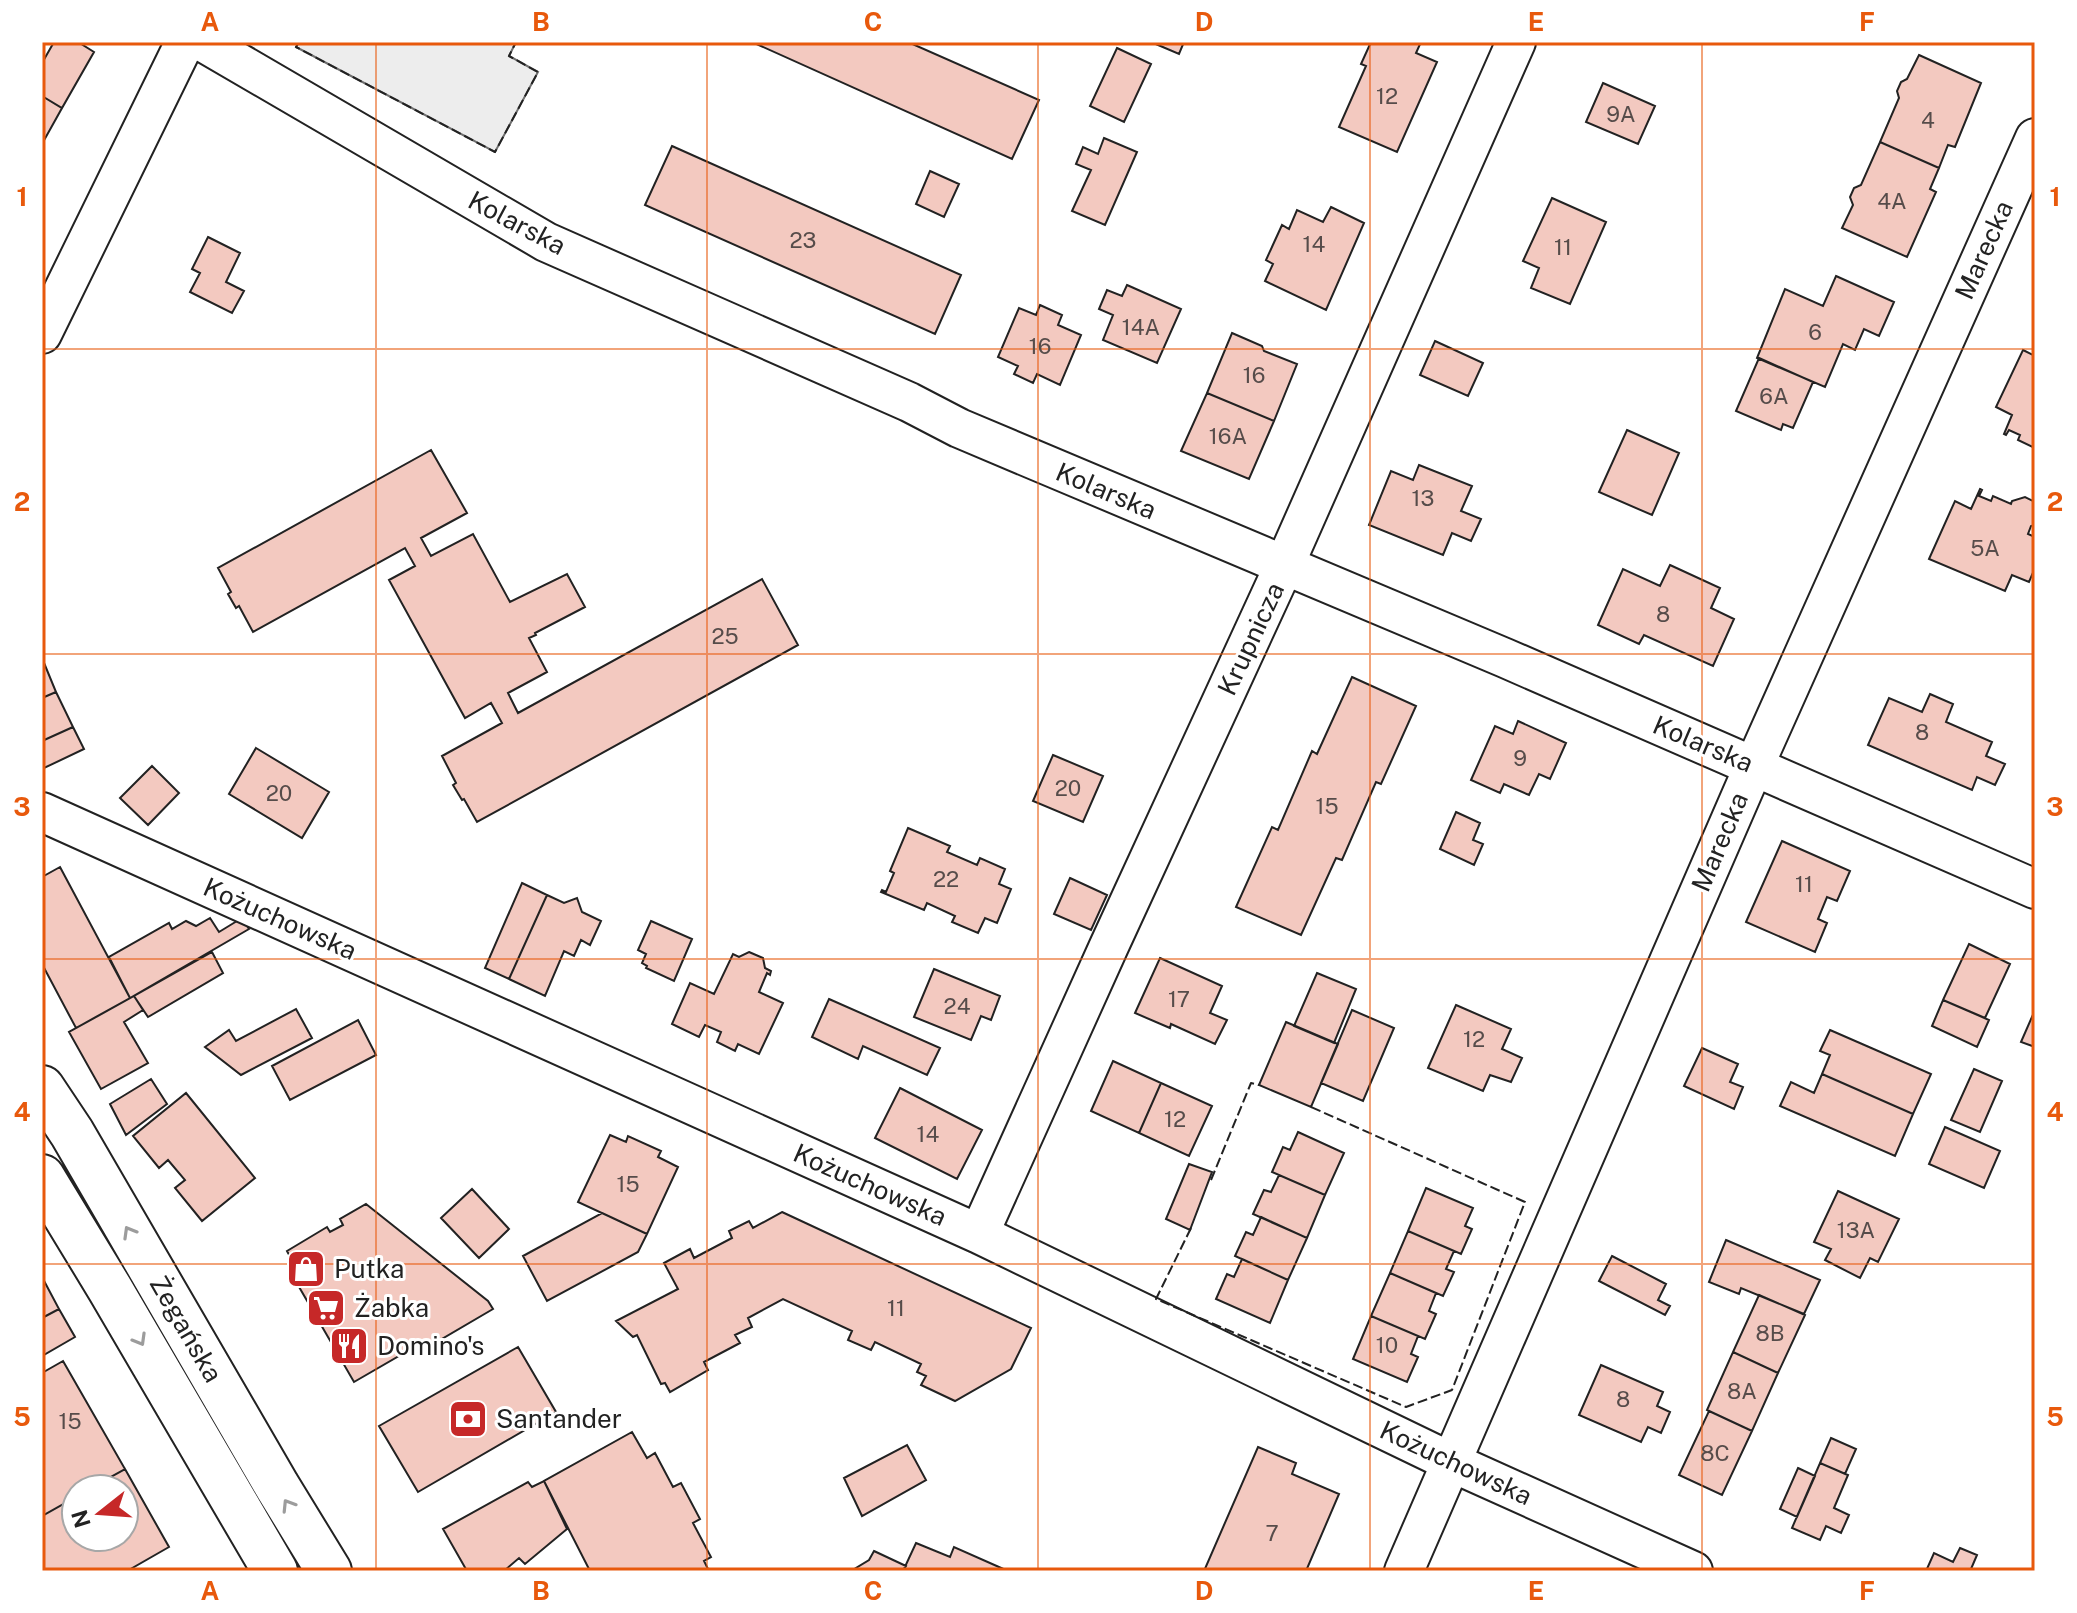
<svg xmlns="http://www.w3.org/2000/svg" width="2077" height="1613" font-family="'Public Sans',sans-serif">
	<rect width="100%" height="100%" fill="#fff"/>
	<!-- parking -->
	<path fill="#ededed" stroke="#6f6f6f" stroke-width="2" d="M299 42H516L509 56 538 72 495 152 296 47Z"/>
	<!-- building -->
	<path fill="#f3c9c0" stroke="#222" stroke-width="2" d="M54 42H78L94 52 62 108 42 96V63Z
		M752 42H908L1039 100 1012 159Z
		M1151 42H1184L1179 54Z
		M1371 42H1421L1416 53 1437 62 1397 152 1339 127 1366 66 1361 64Z
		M1117 48 1151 64 1124 122 1090 106Z
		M1919 55 1981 83 1955 147 1948 145 1939 168 1880 142 1899 98 1897 91 1901 82 1907 79Z
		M1603 83 1655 106 1638 144 1586 122Z
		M42 96 62 108 42 144Z
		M1104 138 1137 152 1105 225 1072 211 1091 170 1076 164 1083 147 1098 154Z
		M1880 142 1939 168 1930 189 1936 192 1907 257 1842 228 1853 205 1850 197 1854 188 1861 185Z
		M672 146 961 275 935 334 645 205Z
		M930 171 959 184 944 217 916 204Z
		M1552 198 1606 222 1570 304 1531 288 1539 268 1523 261Z
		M1331 207 1364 223 1326 310 1265 281 1273 264 1266 260 1282 225 1289 229 1297 210 1323 222Z
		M208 237 240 253 226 282 244 291 232 313 190 292 200 273 192 269Z
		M1836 276 1894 302 1879 336 1864 329 1855 350 1843 344 1825 387 1757 358 1785 289 1823 306Z
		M1127 285 1181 309 1157 363 1103 340 1113 315 1099 309 1107 290 1122 296Z
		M1040 305 1062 315 1058 325 1081 335 1060 385 1037 374 1033 383 1014 374 1018 366 998 357 1019 308 1036 315Z
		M1232 333 1262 346 1264 351 1297 364 1274 421 1207 393Z
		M1435 341 1483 363 1468 396 1420 375Z
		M2023 350 2035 356V448L2018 440 2020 435 2009 430 2006 435 2004 434 2012 415 1996 407Z
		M1759 358 1813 382 1793 428 1783 424 1781 430 1736 411Z
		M1207 393 1274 421 1249 479 1181 451Z
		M1627 430 1679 453 1652 515 1599 492Z
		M431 450 467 513 421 538 431 556 473 534 510 602 567 574 585 607 535 633 536 635 529 638 547 672 508 693 518 713 762 579 798 645 477 822 464 799 462 800 453 785 456 783 442 756 502 723 491 703 465 718 389 580 415 566 405 548 253 632 239 606 236 608 228 594 231 592 218 568Z
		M1419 465 1472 486 1461 511 1481 519 1471 541 1452 533 1443 555 1369 525 1391 471 1413 480Z
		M1980 489 1982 490 1979 496 1991 501 1993 496 2011 504 2012 501 2025 497 2035 502V525L2031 526 2028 534 2035 537V568L2029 582 2012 575 2005 591 1929 559 1955 501 1971 509Z
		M1670 565 1720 588 1711 608 1734 619 1713 666 1644 635 1639 644 1598 625 1623 569 1660 586Z
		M42 658 56 692 42 698Z
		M1352 677 1416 706 1381 784 1376 782 1342 860 1336 858 1301 935 1236 907 1272 827 1278 830 1312 751 1317 754Z
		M56 692 73 727 42 741V698Z
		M1930 694 1953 704 1946 722 1992 742 1986 756 2005 764 1995 785 1977 777 1972 790 1868 745 1889 698 1922 712Z
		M1518 721 1566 743 1550 779 1539 774 1529 795 1504 784 1500 793 1471 780 1495 726 1513 734Z
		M73 727 84 749 42 769V741Z
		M256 748 329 792 302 838 229 794Z
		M1053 755 1103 776 1083 822 1033 801Z
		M152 766 179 793 148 825 120 798Z
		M1456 812 1480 823 1473 840 1483 844 1474 865 1440 849Z
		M908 828 950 846 947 852 977 865 980 858 1005 869 999 884 1011 889 997 923 985 918 978 933 952 922 955 916 927 903 924 910 881 892 882 890 886 892 894 873 890 871Z
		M1782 841 1850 871 1837 901 1827 897 1818 919 1827 923 1815 952 1746 922Z
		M60 867 130 998 76 1028 42 964V877Z
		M1070 878 1107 895 1091 930 1054 914Z
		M522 883 547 895 509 979 485 968Z
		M547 895 564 903 577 898 582 912 601 921 590 945 581 940 574 956 564 951 545 996 509 979Z
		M210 918 219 932 237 921 246 924 249 929 130 998 109 957 169 923 172 929 186 921 196 926Z
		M651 921 692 939 674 981 646 968 647 966 642 963 646 954 638 950Z
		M1969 944 2010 964 1985 1018 1943 1000Z
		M212 952 223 973 148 1017 134 996Z
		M749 952 763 958 765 968 771 971 770 975 767 973 759 992 783 1003 759 1054 738 1044 735 1051 717 1042 721 1032 705 1025 699 1037 672 1024 690 983 714 994 733 954 739 957Z
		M1160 958 1222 986 1210 1013 1227 1020 1215 1044 1171 1024 1170 1028 1135 1013Z
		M934 969 1000 996 991 1020 981 1016 971 1040 914 1017Z
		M1317 973 1356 989 1334 1043 1294 1026Z
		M134 996 143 1010 124 1022 148 1063 101 1089 69 1032Z
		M829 999 940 1048 927 1075 863 1046 858 1059 812 1037Z
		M1943 1000 1989 1020 1977 1047 1932 1026Z
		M1456 1005 1511 1029 1502 1049 1522 1058 1511 1082 1490 1075 1483 1091 1428 1068Z
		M296 1009 312 1038 241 1075 205 1047 229 1030 236 1041Z
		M1352 1010 1394 1028 1363 1101 1321 1083Z
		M2035 1010V1047L2021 1042Z
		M358 1020 376 1055 290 1100 272 1066Z
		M1286 1022 1338 1044 1311 1107 1259 1085Z
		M1830 1030 1931 1074 1913 1114 1822 1074 1830 1055 1820 1051Z
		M1702 1048 1738 1064 1730 1082 1743 1087 1734 1109 1684 1086Z
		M1113 1061 1161 1083 1139 1133 1091 1111Z
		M1974 1069 2002 1081 1980 1132 1951 1120Z
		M1822 1074 1913 1114 1895 1156 1780 1106 1791 1082 1814 1093Z
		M151 1079 167 1104 126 1135 110 1104Z
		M1161 1083 1212 1106 1189 1156 1139 1133Z
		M900 1088 982 1130 957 1179 875 1138Z
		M186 1093 255 1178 202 1221 175 1188 185 1180 168 1160 159 1168 133 1136Z
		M1945 1127 2000 1151 1984 1188 1929 1164Z
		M1298 1132 1344 1153 1325 1195 1272 1172 1283 1147 1290 1150Z
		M610 1135 626 1142 628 1136 661 1151 658 1157 678 1167 647 1234 578 1202Z
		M1189 1164 1212 1172 1190 1230 1166 1219Z
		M1279 1175 1325 1195 1307 1238 1253 1214 1264 1190 1271 1192Z
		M1426 1188 1473 1208 1465 1226 1472 1229 1461 1254 1408 1231Z
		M472 1189 509 1229 479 1258 441 1218Z
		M1838 1191 1899 1219 1878 1262 1870 1258 1860 1278 1825 1260 1831 1249 1814 1242Z
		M366 1204 488 1301 493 1309 428 1347 425 1341 354 1382 291 1273 297 1269 287 1251 327 1227 330 1232 343 1225 340 1219Z
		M782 1212 1031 1328 1011 1369 955 1401 921 1385 926 1376 917 1372 921 1364 875 1342 871 1350 848 1340 852 1331 783 1299 748 1318 752 1327 735 1335 740 1343 704 1362 708 1370 670 1392 665 1383 661 1384 637 1335 633 1337 616 1321 678 1289 664 1263 690 1249 694 1258 732 1238 729 1231 749 1221 753 1228Z
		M602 1213 647 1234 638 1252 547 1301 523 1256Z
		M1261 1217 1307 1238 1288 1280 1235 1256 1246 1232 1253 1235Z
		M1408 1231 1454 1251 1446 1269 1454 1272 1443 1296 1390 1273Z
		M1726 1240 1820 1280 1804 1314 1741 1288 1739 1294 1709 1282Z
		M1612 1256 1666 1284 1658 1300 1670 1306 1665 1315 1599 1281Z
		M1242 1259 1288 1280 1270 1323 1216 1299 1227 1274 1234 1277Z
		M1390 1273 1436 1293 1429 1311 1436 1314 1425 1339 1371 1316Z
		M42 1277 59 1309 42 1318Z
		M1759 1295 1805 1315 1778 1373 1733 1352Z
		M59 1309 75 1337 42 1356V1318Z
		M1371 1316 1418 1336 1411 1354 1418 1357 1407 1382 1353 1359Z
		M518 1347 556 1412 418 1492 379 1426Z
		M1733 1352 1778 1373 1752 1431 1707 1410Z
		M63 1361 125 1469 89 1489H76V1497L42 1516V1373Z
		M1601 1365 1663 1392 1657 1406 1670 1412 1661 1433 1648 1427 1641 1442 1579 1415Z
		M1709 1411 1752 1431 1722 1495 1679 1475Z
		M632 1432 647 1458 655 1453 673 1487 681 1483 700 1519 693 1523 711 1557 704 1561 709 1571H590L544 1481Z
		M1831 1438 1856 1449 1845 1474 1820 1463Z
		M907 1445 926 1480 862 1516 844 1478Z
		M1258 1447 1296 1463 1292 1474 1339 1494 1306 1571H1204Z
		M1820 1463 1848 1475 1834 1508 1849 1515 1841 1533 1826 1526 1820 1540 1792 1528Z
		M1798 1468 1815 1476 1797 1517 1780 1509Z
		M125 1469 169 1547 127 1571H42V1516L76 1497V1537H124V1489H89Z
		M544 1481 567 1529 525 1564 519 1558 504 1571H467L443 1529 528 1482 532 1487Z
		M916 1543 950 1557 954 1547 1008 1571H903Z
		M1960 1548 1977 1555 1971 1569 1974 1571H1926L1934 1553 1953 1562Z
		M874 1551 906 1566 903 1571H851L869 1560Z"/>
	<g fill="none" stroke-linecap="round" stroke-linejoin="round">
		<!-- street casing -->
		<g stroke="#222" stroke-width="42">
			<path id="street" d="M203 42 546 242 909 402 959 428 1505 658 2035 889
				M42 334 185 42
				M42 812 979 1234 1451 1462 1693 1571
				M979 1234 1109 946 1284 566 1516 42
				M1404 1571 1754 766 2035 138"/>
		</g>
		<!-- secondary casing -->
		<g stroke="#222" stroke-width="48">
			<path id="secondary" d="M42 1088 72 1133 277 1486 329 1571
				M42 1177 110 1289 275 1571"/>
		</g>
		<!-- street -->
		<use href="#street" stroke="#fff" stroke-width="38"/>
		<!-- secondary -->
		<use href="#secondary" stroke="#fff" stroke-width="44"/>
		<!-- fence -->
		<path stroke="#222" stroke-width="2" stroke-dasharray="10 4" stroke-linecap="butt" d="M299 42 296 47 495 152 538 72 509 56 516 42
			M1211 1180 1251 1083 1259 1085
			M1191 1228 1156 1299 1406 1407 1452 1390 1525 1202 1311 1107"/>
	</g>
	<!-- one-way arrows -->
	<defs><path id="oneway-chevron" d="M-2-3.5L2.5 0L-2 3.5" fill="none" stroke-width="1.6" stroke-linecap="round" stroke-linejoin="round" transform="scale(2)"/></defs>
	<g stroke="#9c9c9c">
		<use href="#oneway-chevron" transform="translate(129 1232) rotate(-120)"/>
		<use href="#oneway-chevron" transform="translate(140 1340) rotate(60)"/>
		<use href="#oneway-chevron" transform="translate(288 1505) rotate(-122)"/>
	</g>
	<!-- grid -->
	<path fill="none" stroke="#e8590c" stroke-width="2" stroke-opacity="0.55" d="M376 42V1571M707 42V1571M1038 42V1571M1370 42V1571M1702 42V1571M42 349H2035M42 654H2035M42 959H2035M42 1264H2035"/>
	<!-- icons -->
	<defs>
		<g id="shop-square" transform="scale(2)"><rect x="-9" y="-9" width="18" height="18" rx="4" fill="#c62828" stroke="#fff"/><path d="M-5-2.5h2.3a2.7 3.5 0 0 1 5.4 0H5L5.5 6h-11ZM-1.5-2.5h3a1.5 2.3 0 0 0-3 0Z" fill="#fff"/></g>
		<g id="supermarket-square" transform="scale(2)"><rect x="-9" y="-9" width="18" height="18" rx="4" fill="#c62828" stroke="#fff"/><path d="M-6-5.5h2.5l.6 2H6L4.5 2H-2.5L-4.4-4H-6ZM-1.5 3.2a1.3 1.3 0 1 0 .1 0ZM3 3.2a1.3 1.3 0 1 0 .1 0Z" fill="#fff"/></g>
		<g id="restaurant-square" transform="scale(2)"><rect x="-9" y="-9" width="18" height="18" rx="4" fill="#c62828" stroke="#fff"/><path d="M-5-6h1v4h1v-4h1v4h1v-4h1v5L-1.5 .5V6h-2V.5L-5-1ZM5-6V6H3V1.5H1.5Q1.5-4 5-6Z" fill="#fff"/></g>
		<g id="bank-square" transform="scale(2)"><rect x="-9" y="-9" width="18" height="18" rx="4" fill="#c62828" stroke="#fff"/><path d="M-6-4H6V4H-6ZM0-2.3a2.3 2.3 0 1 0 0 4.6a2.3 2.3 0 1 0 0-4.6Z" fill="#fff"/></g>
	</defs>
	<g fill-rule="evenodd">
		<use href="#shop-square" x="306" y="1269"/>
		<use href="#supermarket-square" x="326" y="1308"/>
		<use href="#restaurant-square" x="349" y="1346"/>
		<use href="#bank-square" x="468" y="1419"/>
	</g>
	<g text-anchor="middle" stroke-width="6" stroke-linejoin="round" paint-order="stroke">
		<!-- number labels -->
		<g font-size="22" fill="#564c4a">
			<text x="1387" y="104">12</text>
			<text x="1621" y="122">9A</text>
			<text x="1928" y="128">4</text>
			<text x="1892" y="209">4A</text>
			<text x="803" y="248">23</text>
			<text x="1314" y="252">14</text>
			<text x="1563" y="255">11</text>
			<text x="1141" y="335">14A</text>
			<text x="1815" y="340">6</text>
			<text x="1040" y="354">16</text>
			<text x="1254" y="383">16</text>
			<text x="1774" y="404">6A</text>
			<text x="1228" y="444">16A</text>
			<text x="1423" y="506">13</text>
			<text x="1985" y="556">5A</text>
			<text x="1663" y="622">8</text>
			<text x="725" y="644">25</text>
			<text x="1922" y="740">8</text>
			<text x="1520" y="766">9</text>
			<text x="1068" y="796">20</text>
			<text x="279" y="801">20</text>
			<text x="1327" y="814">15</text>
			<text x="946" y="887">22</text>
			<text x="1804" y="892">11</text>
			<text x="1179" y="1007">17</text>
			<text x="957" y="1014">24</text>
			<text x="1474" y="1047">12</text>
			<text x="1175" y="1127">12</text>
			<text x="928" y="1142">14</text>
			<text x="628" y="1192">15</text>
			<text x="1856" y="1238">13A</text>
			<text x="896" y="1316">11</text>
			<text x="1770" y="1341">8B</text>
			<text x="1387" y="1353">10</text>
			<text x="1742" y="1399">8A</text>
			<text x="1623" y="1407">8</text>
			<text x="70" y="1429">15</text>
			<text x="1715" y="1461">8C</text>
			<text x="1272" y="1541">7</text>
		</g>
		<!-- street labels -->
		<g font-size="26" fill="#222" stroke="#fff">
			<text transform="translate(517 223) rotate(28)" y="9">Kolarska</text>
			<text transform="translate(1984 250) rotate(-66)" y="9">Marecka</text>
			<text transform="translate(1106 491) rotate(23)" y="9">Kolarska</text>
			<text transform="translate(1251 639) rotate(-65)" y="9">Krupnicza</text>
			<text transform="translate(1703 744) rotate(23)" y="9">Kolarska</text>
			<text transform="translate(1720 842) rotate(-67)" y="9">Marecka</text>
			<text transform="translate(280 919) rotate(24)" y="9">Kożuchowska</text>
			<text transform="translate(870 1185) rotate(24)" y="9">Kożuchowska</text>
			<text transform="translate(186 1329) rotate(60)" y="9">Żegańska</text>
			<text transform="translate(1456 1463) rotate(25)" y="9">Kożuchowska</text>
		</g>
		<!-- poi labels -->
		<g font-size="26" fill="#222" stroke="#fff" text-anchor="start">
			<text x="334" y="1278">Putka</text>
			<text x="354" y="1317">Żabka</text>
			<text x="377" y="1355">Domino's</text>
			<text x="496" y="1428">Santander</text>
		</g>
	</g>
	<!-- border -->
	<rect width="2077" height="1613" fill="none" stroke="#ffffff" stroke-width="88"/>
	<!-- north arrow -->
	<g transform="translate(100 1513) rotate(253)"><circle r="38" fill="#ffffff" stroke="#a7a7a7" stroke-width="2"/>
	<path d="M0-6L14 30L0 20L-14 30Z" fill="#c62828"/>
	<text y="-12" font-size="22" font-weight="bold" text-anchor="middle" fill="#222222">N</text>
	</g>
	<rect x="44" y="44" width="1989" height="1525" fill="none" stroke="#e8590c" stroke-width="3"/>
	<g font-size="26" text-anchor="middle" font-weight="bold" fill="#e8590c">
		<text x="210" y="31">A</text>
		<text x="541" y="31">B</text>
		<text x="873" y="31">C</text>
		<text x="1204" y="31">D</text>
		<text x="1536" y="31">E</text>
		<text x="1867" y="31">F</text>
		<text x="22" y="206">1</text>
		<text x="2055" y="206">1</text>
		<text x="22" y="511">2</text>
		<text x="2055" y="511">2</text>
		<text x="22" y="816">3</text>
		<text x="2055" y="816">3</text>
		<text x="22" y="1121">4</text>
		<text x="2055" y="1121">4</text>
		<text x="22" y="1426">5</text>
		<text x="2055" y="1426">5</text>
		<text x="210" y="1600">A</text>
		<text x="541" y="1600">B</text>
		<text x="873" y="1600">C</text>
		<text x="1204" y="1600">D</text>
		<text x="1536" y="1600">E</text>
		<text x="1867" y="1600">F</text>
	</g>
</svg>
